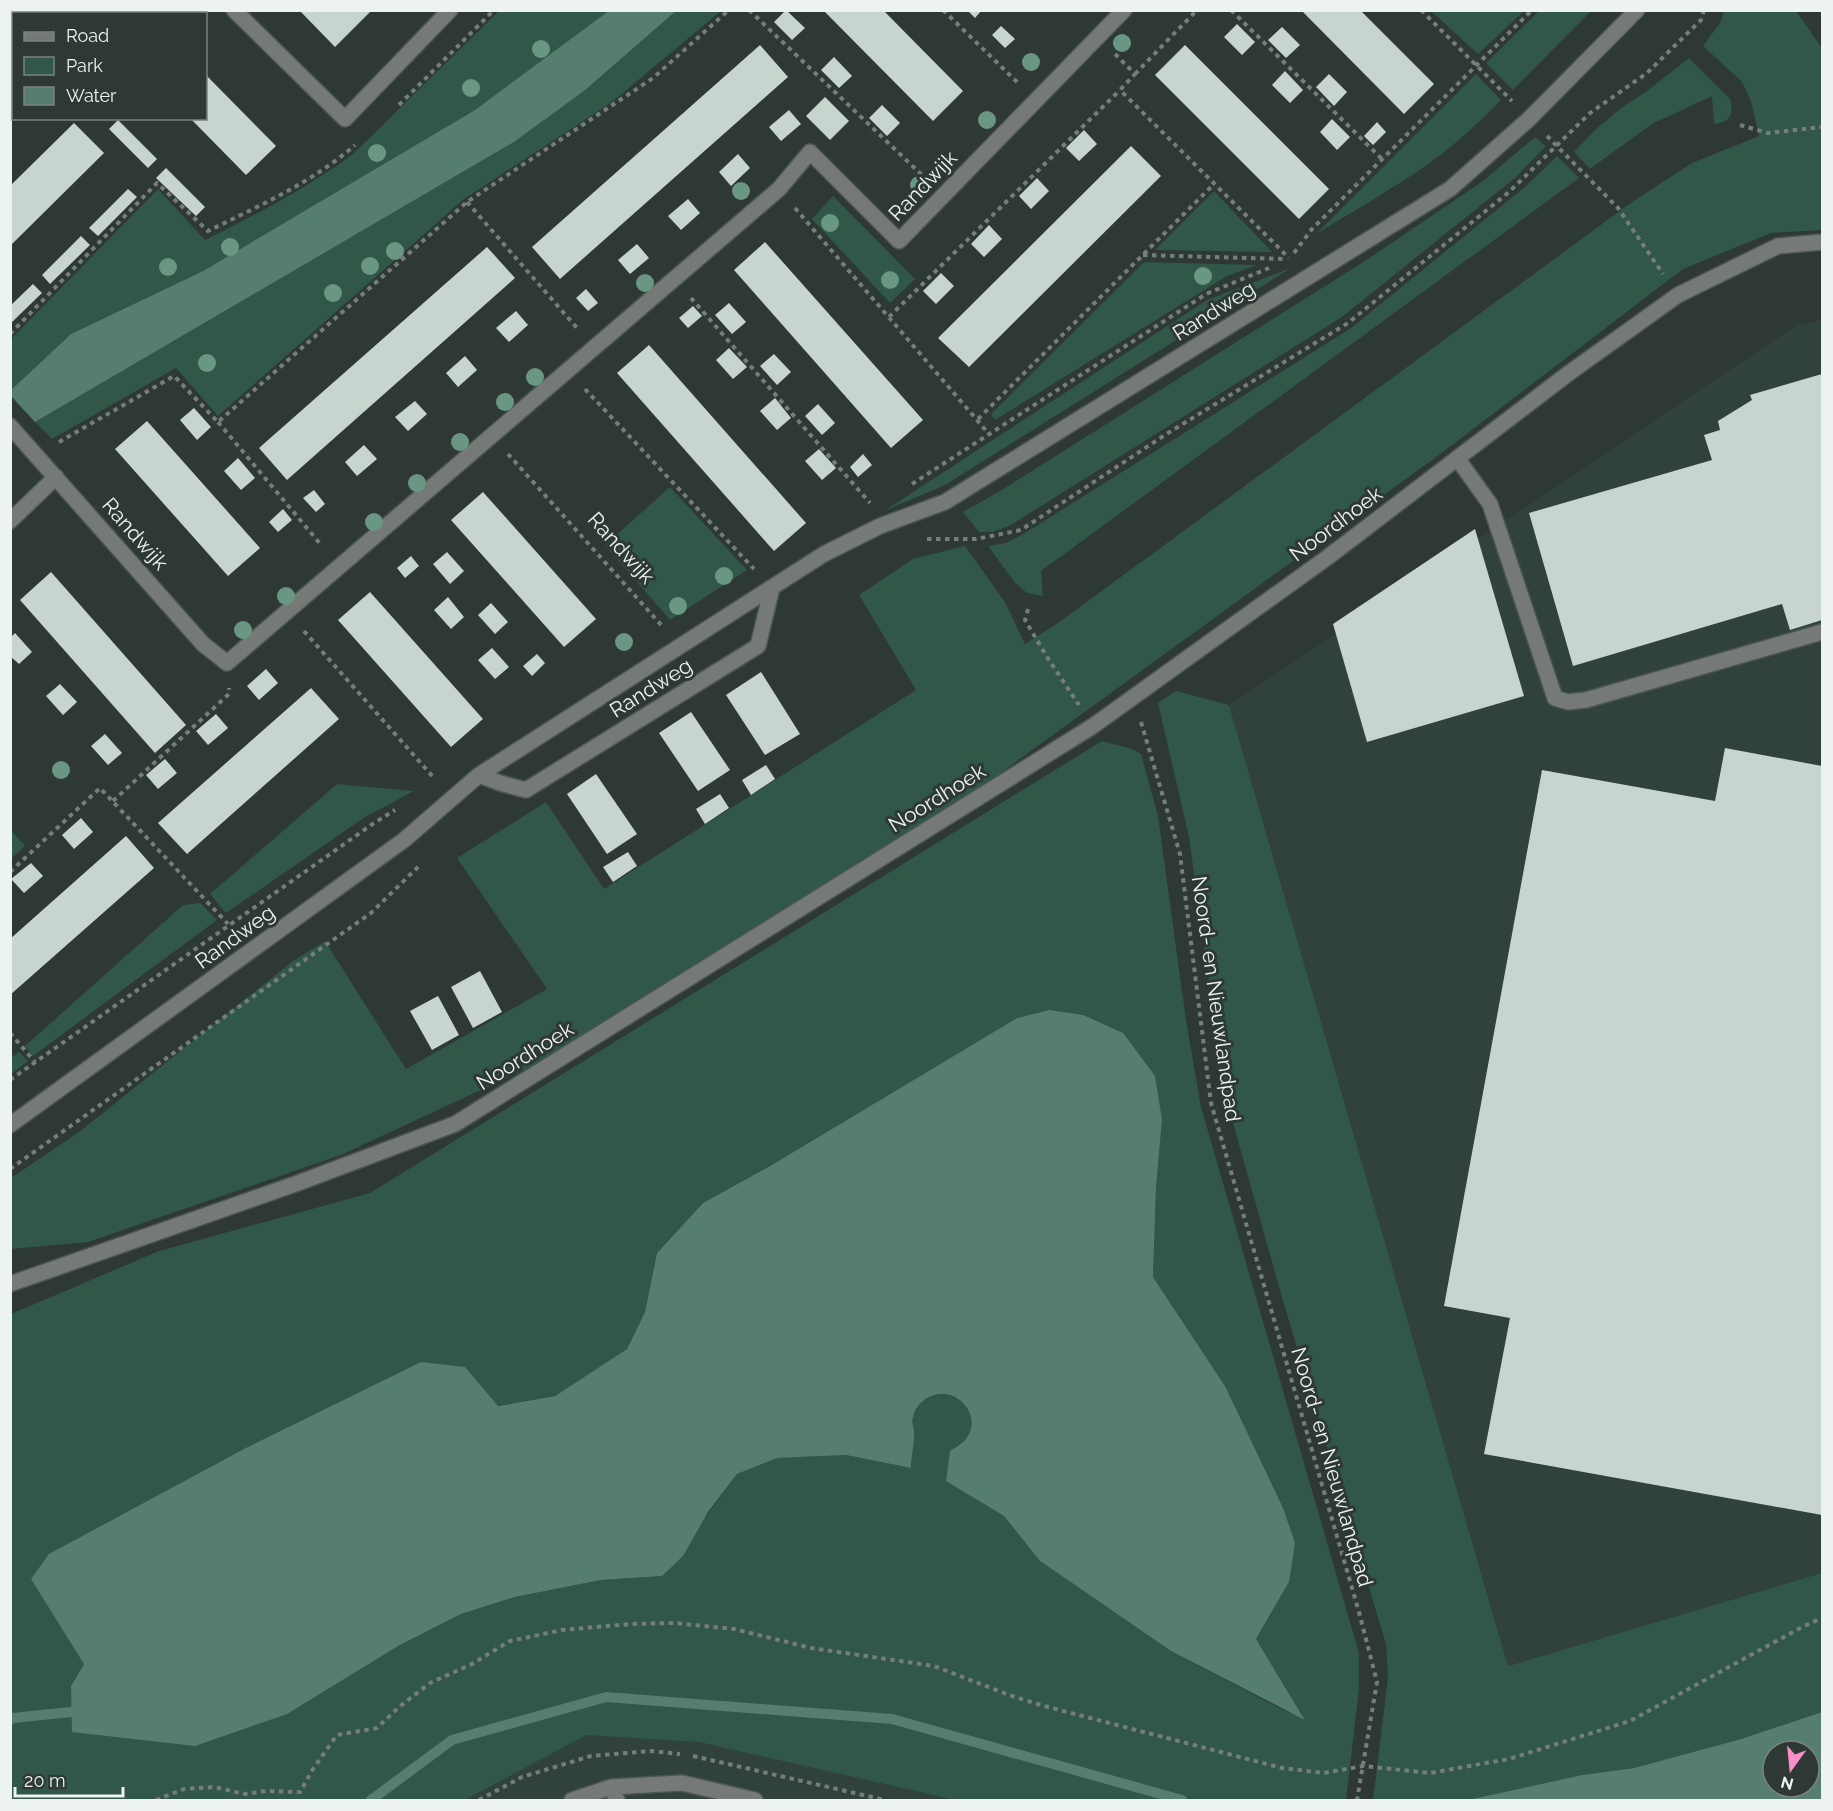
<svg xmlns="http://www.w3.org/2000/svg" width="1833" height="1811" font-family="Raleway,sans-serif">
	<rect width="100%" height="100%" fill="#2e3834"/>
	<!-- built -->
	<path fill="#30423a" d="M1822 320V1573L1508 1666 1229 705 1797 325Z
		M582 1723 697 1730 983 1800H456Z"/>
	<!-- green -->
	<path fill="#305748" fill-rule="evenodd" d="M1540 10 1591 11 1513 90 1486 63Z
		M499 11H610L475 110 203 271 71 334 11 390V339L158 189 205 240C257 214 305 189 352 155Z
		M676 11H721L612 102 464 199 218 416 176 368 52 439 35 422 514 142 584 91Z
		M1431 11H1524L1478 54Z
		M1724 11H1796L1822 48V230L1771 233 1683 269 1439 455 951 809 569 1049 341 1155 88 1242 11 1249V1178L79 1132 293 961 325 941 406 1069 547 989 457 858 546 802 604 889 916 690 859 595 913 559 965 546 1005 602 1025 644 1058 623 1632 202 1692 163 1759 136 1751 101 1742 82 1703 46 1720 23Z
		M1689 58 1730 99C1734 114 1730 123 1714 124L1712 96 1652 124 1590 169 1574 152 1595 130 1621 108 1647 91Z
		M1476 74 1501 100C1481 120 1461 140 1439 156 1400 185 1357 209 1316 234Z
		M1535 137 1546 146 1515 178 1342 317 1011 525 993 532H979L963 512 1000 491 1368 259 1483 181Z
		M1557 156 1579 178 1041 571 1043 596 1027 593 1015 583 988 546 1006 543 1025 533 1351 328 1526 186Z
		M1214 191 1272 252 1155 250Z
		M833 196 915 279 890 303 812 219Z
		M1144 262 1257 265 1227 276 995 420 991 414Z
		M1291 268 945 485 884 511 1207 300Z
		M670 487 747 570 670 620 605 545Z
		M1176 691 1229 705 1508 1666 1822 1573V1712L1741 1739 1634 1768 1582 1775 1468 1800H1373L1388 1678 1386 1644 1283 1301 1224 1091 1189 837 1158 703Z
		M1102 741 1132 749 1141 754 1158 816 1186 1020 1201 1107 1359 1653V1689L1346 1800H956L699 1742 586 1735 465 1800H11V1314L159 1251 370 1193ZM1049 1010 1162 1120 1156 1188 1153 1277 1225 1386 1289 1582 1256 1639 1304 1718 1277 1707 1171 1651 1040 1561 1004 1516 947 1481 950 1451C955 1448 961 1444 965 1440 992 1408 934 1371 914 1412 910 1420 915 1427 914 1435 914 1446 911 1457 911 1468L846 1455 777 1458 737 1474 662 1576 601 1580 515 1597 461 1614 398 1646 71 1686 84 1664 465 1367 497 1406 555 1396 627 1349 645 1312 657 1253 703 1203 770 1166 1017 1018Z
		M337 784 414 791 365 817 226 913 210 894Z
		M11 830 25 846 11 859H10Z
		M200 903 217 920 33 1056 25 1046 183 905Z
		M19 1052 28 1061 11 1074V1058Z"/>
	<!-- water -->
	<path fill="#567e6e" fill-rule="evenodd" d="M610 10 676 11 584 91 514 142 35 422 11 396V390L71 334 203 271 475 110Z
		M1049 1010 1083 1015 1123 1033 1155 1076 1162 1120 1156 1188 1153 1277 1225 1386 1283 1508 1295 1543 1289 1582 1256 1639 1305 1720 1171 1651 1040 1561 1004 1516 946 1481 950 1451C955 1448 961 1444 965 1440 987 1414 950 1379 923 1401 918 1405 914 1411 913 1417 911 1423 915 1429 914 1435 914 1447 911 1457 911 1468L846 1455 777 1458 737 1474 708 1512 683 1556 662 1576 601 1580 515 1597 461 1614 398 1646 287 1714 195 1746 72 1732 71 1686 84 1664 31 1579 49 1554 244 1449 421 1362 465 1367 498 1406 555 1396 627 1349 645 1312 657 1253 703 1203 770 1166 1017 1018Z
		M1822 1712V1800H1468L1582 1775 1634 1768 1741 1739ZM1773 1751H1809V1787H1773Z"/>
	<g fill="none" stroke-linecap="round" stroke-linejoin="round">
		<!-- stream -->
		<path stroke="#567e6e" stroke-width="10" d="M10 1720 13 1718 71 1712 83 1707
			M371 1800 452 1740 606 1697 892 1719 1182 1800"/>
	</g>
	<!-- building -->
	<path fill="#c8d5cf" d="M10 10H33L30 14H14V30L10 33Z
		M303 10H372L335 47 301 12Z
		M786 10 805 28 792 40 774 22Z
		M823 10H883L963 91 933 121Z
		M967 10H982L975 18Z
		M1301 10H1360L1434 84 1404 114Z
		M1237 24 1255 42 1242 55 1224 37Z
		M1001 26 1015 39 1005 48 992 35Z
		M1282 27 1300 45 1286 58 1268 40Z
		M760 45 788 77 560 279 532 247Z
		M1185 45 1329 189 1299 219 1155 75Z
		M834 57 852 76 839 88 821 70Z
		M1285 71 1303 90 1290 103 1272 85Z
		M1329 74 1347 92 1334 106 1316 87Z
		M206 75 276 146 246 175 190 118H206Z
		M825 97 849 121 830 140 806 116Z
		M882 105 900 123 887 136 869 118Z
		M789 110 801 124 781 141 769 127Z
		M1332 119 1350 137 1337 150 1320 132Z
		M118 120 157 159 148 168 109 129Z
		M1377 122 1386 132 1373 145 1364 136Z
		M74 123 104 153 10 246V186Z
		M1084 130 1097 144 1079 161 1066 148Z
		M1131 146 1161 176 969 367 938 338Z
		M738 154 750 168 731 186 719 172Z
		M166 168 205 207 196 216 156 178Z
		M1037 178 1049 191 1031 209 1019 196Z
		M128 189 137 197 98 236 89 228Z
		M688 199 700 213 681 230 668 216Z
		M989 225 1002 239 984 257 971 244Z
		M81 236 90 245 50 284 42 275Z
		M765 242 923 420 891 448 734 270Z
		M637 244 649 258 630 274 618 260Z
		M487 247 515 278 287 480 259 448Z
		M941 273 954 286 936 304 923 291Z
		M33 284 42 293 10 324V306Z
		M586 289 598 303 588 311 576 298Z
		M729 303 746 322 732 334 715 315Z
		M693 306 702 316 688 328 679 318Z
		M516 311 528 325 509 342 496 328Z
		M649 345 806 523 774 551 617 373Z
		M729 348 747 367 733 379 716 360Z
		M774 354 791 372 777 385 760 366Z
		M465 356 477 370 458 387 446 373Z
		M1822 374V620L1790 630 1782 604 1573 666 1529 513 1712 460 1704 435 1720 430 1718 421 1752 400 1750 395Z
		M775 398 791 418 777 430 760 411Z
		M415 401 427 414 408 431 395 417Z
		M818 404 835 423 822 435 805 416Z
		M194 408 211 427 197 440 180 420Z
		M147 421 260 548 228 576 115 449Z
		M364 445 377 459 357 476 345 462Z
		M819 449 836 468 822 480 805 461Z
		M863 454 872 465 858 477 850 467Z
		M238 458 255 478 241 490 224 471Z
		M314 490 325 504 316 512 303 498Z
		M483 492 596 619 564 647 451 520Z
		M283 509 292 520 278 532 269 522Z
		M1475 529 1524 696 1367 742 1333 624Z
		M447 552 464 571 450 584 433 564Z
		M411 556 419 566 405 578 397 568Z
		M51 572 186 725 155 753 20 600Z
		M370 592 483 719 451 747 338 620Z
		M448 597 464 617 451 629 434 610Z
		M491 603 508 622 495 634 478 615Z
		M15 633 32 652 19 664 10 656V638Z
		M492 648 509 667 495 679 478 660Z
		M537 654 545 663 532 676 523 666Z
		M266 669 278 683 259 700 247 686Z
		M761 672 800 734 765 755 726 695Z
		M60 684 77 702 63 715 46 696Z
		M311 688 339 719 187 854 158 823Z
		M691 712 730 770 698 791 659 733Z
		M216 714 228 728 208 745 196 731Z
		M105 734 122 753 108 765 91 746Z
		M1725 748 1822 766V1515L1484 1454 1510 1318 1444 1306 1542 770 1715 801Z
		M165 759 177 773 158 789 146 775Z
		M766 765 775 779 751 795 742 780Z
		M596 774 637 834 607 854 567 794Z
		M720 794 729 808 705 824 696 809Z
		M81 818 93 832 74 849 62 835Z
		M126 836 154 868 10 995V939Z
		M628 852 637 866 613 882 603 867Z
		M31 863 43 876 24 893 11 879Z
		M480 971 502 1012 473 1028 451 987Z
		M438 996 459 1035 432 1050 410 1011Z"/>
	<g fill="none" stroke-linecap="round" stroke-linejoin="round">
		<!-- minor casing -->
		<g stroke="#4c5652" stroke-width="18">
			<path id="minor" d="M234 10 345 119 450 10
				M99 14 102 10
				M10 101 14 98
				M10 426 203 644 227 663 779 189 810 152 899 241 1124 10
				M1457 458 1490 504 1555 698 1568 702 1586 700 1822 632
				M10 521 56 477
				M479 775 500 783 526 790 758 646 772 588
				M10 1125 404 840 479 775 824 554 880 526 945 502 1450 189 1529 119 1637 10
				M10 1284 298 1183 455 1124 1093 726 1328 557 1569 373 1678 295 1778 246 1822 242
				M611 1787 617 1800
				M572 1800 611 1787 682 1783 755 1800"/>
		</g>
		<!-- path -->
		<path stroke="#757e7a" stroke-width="4" stroke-dasharray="4.5 4.5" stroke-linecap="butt" d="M749 10 924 177
			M943 10 1018 83
			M1231 10 1382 159
			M1421 10 1512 101
			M1115 54 1135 74 1120 90 1289 258
			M1135 74 1197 10
			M399 105 494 10
			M1740 125 1768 133 1822 127
			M1547 136 1618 208 1663 274
			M467 202 577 328
			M795 208 989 434
			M1294 253 1312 229 1532 10
			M1143 255 1286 259
			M691 298 870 503
			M889 317 1120 90
			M10 334 157 183 208 231C259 206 313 182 355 145
			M585 389 754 569
			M978 419 1214 184
			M218 422 322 546
			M59 442 174 376 218 422 467 202 653 78 729 10
			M508 454 663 627
			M912 484 1206 294 1269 268
			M927 539H976L1021 530 1168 433 1348 323 1509 192 1590 113 1647 73 1701 20 1704 10
			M1028 609 1025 620 1047 657 1079 705
			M304 631 434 778
			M1141 722 1180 854 1211 1103 1359 1612 1377 1682 1357 1800
			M113 801 229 694V688
			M10 872 100 788 228 924
			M10 1033 35 1062
			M10 1080 374 823 395 810
			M10 1169 371 913 421 864
			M693 1756 885 1800
			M156 1800 184 1789 214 1787 245 1794 266 1791 300 1792 313 1769 337 1735 377 1728 399 1707 430 1683 472 1664 510 1641 562 1630 631 1624 674 1623 734 1629 811 1648 934 1666 1009 1695 1044 1706 1282 1768 1324 1773 1363 1766 1430 1773 1509 1759 1630 1721 1804 1626 1822 1618
			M479 1800 522 1777 591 1756 650 1751 680 1754"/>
		<!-- minor -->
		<use href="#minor" stroke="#757a77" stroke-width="15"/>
	</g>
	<!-- trees -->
	<g fill="#6a9684">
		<circle cx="1122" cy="43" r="9"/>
		<circle cx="541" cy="49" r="9"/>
		<circle cx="1031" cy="62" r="9"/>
		<circle cx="471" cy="88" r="9"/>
		<circle cx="987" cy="120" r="9"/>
		<circle cx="377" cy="153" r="9"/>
		<circle cx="919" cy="185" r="9"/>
		<circle cx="741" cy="191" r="9"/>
		<circle cx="830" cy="223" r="9"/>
		<circle cx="230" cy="247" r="9"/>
		<circle cx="395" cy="251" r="9"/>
		<circle cx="370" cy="266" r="9"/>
		<circle cx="168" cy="267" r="9"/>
		<circle cx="1203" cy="276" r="9"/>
		<circle cx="890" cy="280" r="9"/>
		<circle cx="645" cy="283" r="9"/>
		<circle cx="333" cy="293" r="9"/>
		<circle cx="207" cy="363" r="9"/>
		<circle cx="535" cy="377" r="9"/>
		<circle cx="505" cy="402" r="9"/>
		<circle cx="460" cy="442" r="9"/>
		<circle cx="417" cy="483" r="9"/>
		<circle cx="374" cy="522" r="9"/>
		<circle cx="724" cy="576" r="9"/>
		<circle cx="286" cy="596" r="9"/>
		<circle cx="678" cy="606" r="9"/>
		<circle cx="243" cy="630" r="9"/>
		<circle cx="624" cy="642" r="9"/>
		<circle cx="61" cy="770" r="9"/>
	</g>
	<g text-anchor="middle" stroke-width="6" stroke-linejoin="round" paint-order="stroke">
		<!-- street labels -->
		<g font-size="21" fill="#ecf3f0" stroke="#2e3834">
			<text transform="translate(923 186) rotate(-46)" y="7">Randwijk</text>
			<text transform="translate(1214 311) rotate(-32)" y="7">Randweg</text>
			<text transform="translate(1336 524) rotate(-37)" y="7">Noordhoek</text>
			<text transform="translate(135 534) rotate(49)" y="7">Randwijk</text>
			<text transform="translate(621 548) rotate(48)" y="7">Randwijk</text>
			<text transform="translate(651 688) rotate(-32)" y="7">Randweg</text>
			<text transform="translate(937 798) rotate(-32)" y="7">Noordhoek</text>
			<text transform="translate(235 937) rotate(-36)" y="7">Randweg</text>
			<text transform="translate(1216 999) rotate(82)" y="7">Noord- en Nieuwlandpad</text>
			<text transform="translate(525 1056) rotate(-32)" y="7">Noordhoek</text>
			<text transform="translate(1332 1467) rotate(74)" y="7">Noord- en Nieuwlandpad</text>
		</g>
	</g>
	<!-- border -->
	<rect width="1833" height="1811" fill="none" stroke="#ecf3f0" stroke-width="24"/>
	<!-- legend -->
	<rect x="12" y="12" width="195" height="108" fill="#2e3834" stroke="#7a837f" stroke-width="1.5"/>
	<rect x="24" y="32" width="30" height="9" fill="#757a77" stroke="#7a837f" stroke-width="1.5"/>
	<text x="66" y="42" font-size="18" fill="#ecf3f0">Road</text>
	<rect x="24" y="57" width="30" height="18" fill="#305748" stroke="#7a837f" stroke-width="1.5"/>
	<text x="66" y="72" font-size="18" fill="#ecf3f0">Park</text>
	<rect x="24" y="87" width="30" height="18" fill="#567e6e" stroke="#7a837f" stroke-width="1.5"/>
	<text x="66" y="102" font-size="18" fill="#ecf3f0">Water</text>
	<!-- north arrow -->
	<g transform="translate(1791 1769) rotate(195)"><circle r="28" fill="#2e3834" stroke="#7a837f" stroke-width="1.5"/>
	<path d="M0-4.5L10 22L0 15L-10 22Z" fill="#f98fc9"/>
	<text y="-9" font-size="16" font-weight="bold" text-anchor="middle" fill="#ecf3f0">N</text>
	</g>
	<!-- scale -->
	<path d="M15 1787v9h108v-9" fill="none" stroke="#ecf3f0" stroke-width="3"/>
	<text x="24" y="1787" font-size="18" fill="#ecf3f0" stroke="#2e3834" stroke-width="4.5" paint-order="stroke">20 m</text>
</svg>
